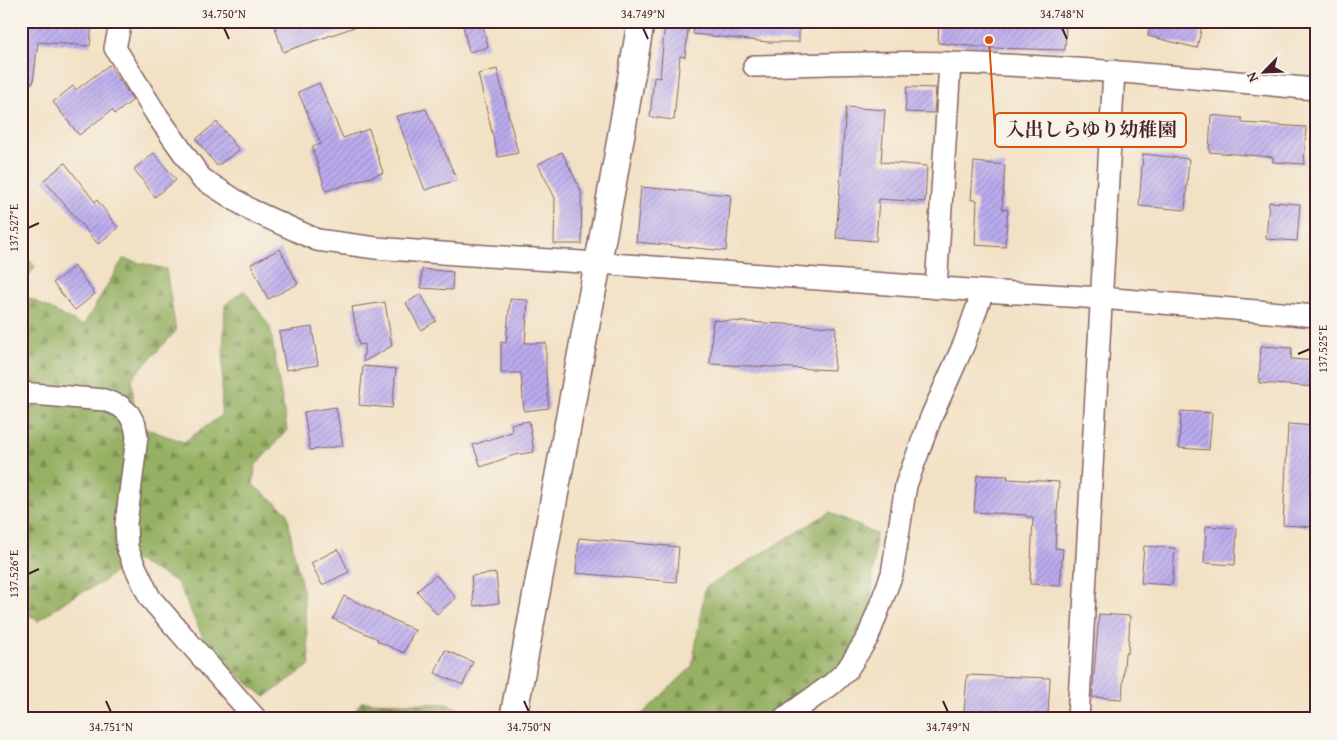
<svg xmlns="http://www.w3.org/2000/svg" width="1337" height="740" font-family="'Gentium Book Plus','Noto Serif JP',serif">
	<defs>
		<pattern id="forest-firs" width="22" height="20" patternUnits="userSpaceOnUse" patternTransform="scale(1.25)"><rect width="22" height="20" fill="#96b163"/><path d="M5 1l3.5 6h-7zM16 11l3.5 6h-7z" fill="#7c8f52"/></pattern>
		<pattern id="building-hatch" width="6" height="6" patternUnits="userSpaceOnUse" patternTransform="scale(1.25)"><rect width="6" height="6" fill="#bbacef"/><path d="M-1 1l2-2M0 6l6-6M5 7l2-2" fill="none" stroke="#9a8bc2"/></pattern>
	</defs>
	<rect width="100%" height="100%" fill="#f7f3e8"/>
	<filter id="ink" filterUnits="userSpaceOnUse"><feTurbulence type="fractalNoise" baseFrequency=".02" numOctaves="2"/><feDisplacementMap in="SourceGraphic" scale="10" xChannelSelector="R" yChannelSelector="G"/><feConvolveMatrix kernelMatrix="1 2 1 2 8 2 1 2 1" color-interpolation-filters="sRGB"/></filter>
	<filter id="wash" filterUnits="userSpaceOnUse"><feTurbulence type="fractalNoise" baseFrequency=".0096" numOctaves="4" result="noise"/><feDisplacementMap in="SourceGraphic" scale="20" xChannelSelector="R" yChannelSelector="G"/><feGaussianBlur stdDeviation="1.12" result="paint"/><feColorMatrix in="noise" values="0 0 0 0 0 0 0 0 0 0 0 0 0 0 0 0 0 1.4 0 .05"/><feComposite in="paint" operator="in"/></filter>
	<g filter="url(#wash)">
		<rect width="100%" height="100%" fill="#f2e1c4"/>
		<!-- forest -->
		<path fill="url(#forest-firs)" stroke="#706847" d="M21 249 35 267 21 286Z
			M123 259 166 269 176 331 132 378 135 425 184 442 221 416 225 305 244 290 270 327 287 430 255 466 253 485 287 512 294 554 303 591 310 665 265 697 210 652 177 582 131 558 101 583 70 598 38 621 21 609V294L83 326Z
			M830 512 876 534 868 637 804 719H637L692 667 705 588Z
			M361 702 449 704 477 719H350Z"/>
		<g id="blocks">
			<!-- building -->
			<path fill="url(#building-hatch)" d="M21 21H92L90 46 38 42 33 83H21Z
				M273 21H362L363 24 283 52Z
				M462 21H482L488 47 469 52Z
				M665 21H689L685 57 680 56 674 120 650 117 654 77 660 78Z
				M694 21H799V42H768L693 34Z
				M939 21H1066L1065 50 991 48 938 43Z
				M1151 21H1203L1197 48 1148 36Z
				M109 65 133 100 115 114 112 110 79 135 53 102 73 86 76 90Z
				M497 69 518 153 498 157 478 74Z
				M319 83 343 138 369 129 383 173 326 191 312 147 321 144 298 92Z
				M907 87 936 88 934 113 905 112Z
				M846 107 885 110 881 162 927 166 925 202 879 199 876 241 836 238Z
				M426 109 457 180 425 190 396 116Z
				M1211 115 1242 118V123L1306 127 1304 164 1273 162V157L1209 152Z
				M217 122 239 150 217 166 196 139Z
				M562 152 581 191 582 244H554L555 198 538 164Z
				M154 153 176 180 155 197 134 169Z
				M1143 154 1189 159 1185 210 1139 206Z
				M974 162 1005 165 1002 209 1008 210 1005 247 975 245 977 200H971Z
				M65 163 95 202 97 200 118 228 98 244 44 180Z
				M641 187 731 195 726 251 636 242Z
				M1269 202 1300 204 1297 241 1266 239Z
				M280 249 298 284 268 299 251 264Z
				M74 266 95 294 75 310 53 283Z
				M422 269 453 272 452 290 421 288Z
				M421 294 436 321 421 330 406 303Z
				M510 299 528 300 525 343H546V375L549 408 524 411 521 373H501V342L506 343Z
				M385 302 392 346 363 362 365 344 359 345 352 307Z
				M713 320 836 327 834 370 710 364Z
				M312 327 318 365 286 370 279 332Z
				M1261 346 1292 348 1291 359 1316 361V387L1259 383Z
				M363 366 396 369 392 408 359 405Z
				M336 407 343 446 310 450 304 412Z
				M1181 411 1212 413 1209 450 1179 448Z
				M529 421 534 452 514 455 481 467 473 445 512 432 511 424Z
				M1288 424 1316 426V493L1314 527 1283 525Z
				M977 475 1008 476 1007 479 1059 482 1055 548 1063 549 1060 586 1030 584 1033 517H1026V515L974 512Z
				M1206 526 1237 528 1235 565 1204 563Z
				M579 538 679 547 676 582 576 573Z
				M1144 546 1175 548 1172 585 1141 583Z
				M338 549 349 572 322 585 311 563Z
				M496 573 499 603 474 606 471 576Z
				M436 575 456 598 437 614 417 591Z
				M344 596 416 631 412 635 404 653 377 641 378 639 333 619Z
				M1099 614 1130 616 1128 653H1125L1122 699 1092 697Z
				M445 650 473 662 463 685 435 673Z
				M967 675 1050 678 1048 715 995 711V714L964 712Z"/>
		</g>
	</g>
	<g filter="url(#ink)">
		<use href="#blocks" fill-opacity="0" stroke="#856361" stroke-width="1"/>
		<g fill="none" stroke-linecap="round" stroke-linejoin="round">
			<!-- minor casing -->
			<g stroke="#856361" stroke-width="24">
				<path id="minor" d="M121 21 115 48 156 114 201 178 251 210 317 240 376 248 455 254 598 263 983 291 1101 298 1316 316
					M754 66C819 65 885 61 950 63 1072 66 1194 78 1316 89
					M936 288 950 63
					M21 393 104 400 120 406 129 414 135 425 137 437 126 524 127 547 131 558 150 598 256 719
					M783 719 832 684 847 670 868 637 892 574 906 485 932 415 964 344 983 291
					M1078 719 1114 71"/>
			</g>
			<!-- tertiary casing -->
			<g stroke="#856361" stroke-width="29">
				<path id="tertiary" d="M513 719 613 182 641 21"/>
			</g>
			<!-- minor -->
			<use href="#minor" stroke="#fff" stroke-width="21"/>
			<!-- tertiary -->
			<use href="#tertiary" stroke="#fff" stroke-width="26"/>
		</g>
	</g>
	<!-- ticks -->
	<path fill="none" stroke="#4a1f2b" stroke-width="2" d="M224 28 229 39M643 28 648 39M1062 28 1067 39M28 228 39 223M1298 354 1310 349M28 574 39 569M106 701 111 712M524 701 529 712M943 701 948 712"/>
	<!-- callouts -->
	<path fill="none" stroke="#d8530f" stroke-width="2" d="M989 40L995 130"/>
	<circle fill="#d8530f" stroke="#f7f3e8" stroke-width="2" cx="989" cy="40" r="5"/>
	<rect fill="#f7f3e8" stroke="#d8530f" stroke-width="2" x="995" y="113" width="191" height="34" rx="5"/>
	<g font-size="19" text-anchor="middle" font-weight="bold" fill="#4a1f2b">
		<text x="1091" y="136">入出しらゆり幼稚園</text>
	</g>
	<!-- margin -->
	<rect width="1337" height="740" fill="none" stroke="#f7f3e8" stroke-width="55"/>
	<!-- north arrow -->
	<g transform="translate(1264 72) rotate(246)" stroke="#f7f3e8" stroke-width="4" paint-order="stroke">
	<path d="M0-4L9 19L0 12L-9 19Z" fill="#4a1f2b"/>
	<text y="-8" font-size="14" font-weight="bold" text-anchor="middle" fill="#4a1f2b">N</text>
	</g>
	<rect x="28" y="28" width="1282" height="684" fill="none" stroke="#4a1f2b" stroke-width="2"/>
	<g font-size="12" text-anchor="middle" fill="#4a1f2b">
		<text x="224" y="18">34.750°N</text>
		<text x="643" y="18">34.749°N</text>
		<text x="1062" y="18">34.748°N</text>
		<text transform="translate(14 228) rotate(-90)" y="4">137.527°E</text>
		<text transform="translate(1323 349) rotate(-90)" y="4">137.525°E</text>
		<text transform="translate(14 574) rotate(-90)" y="4">137.526°E</text>
		<text x="111" y="731">34.751°N</text>
		<text x="529" y="731">34.750°N</text>
		<text x="948" y="731">34.749°N</text>
	</g>
</svg>
